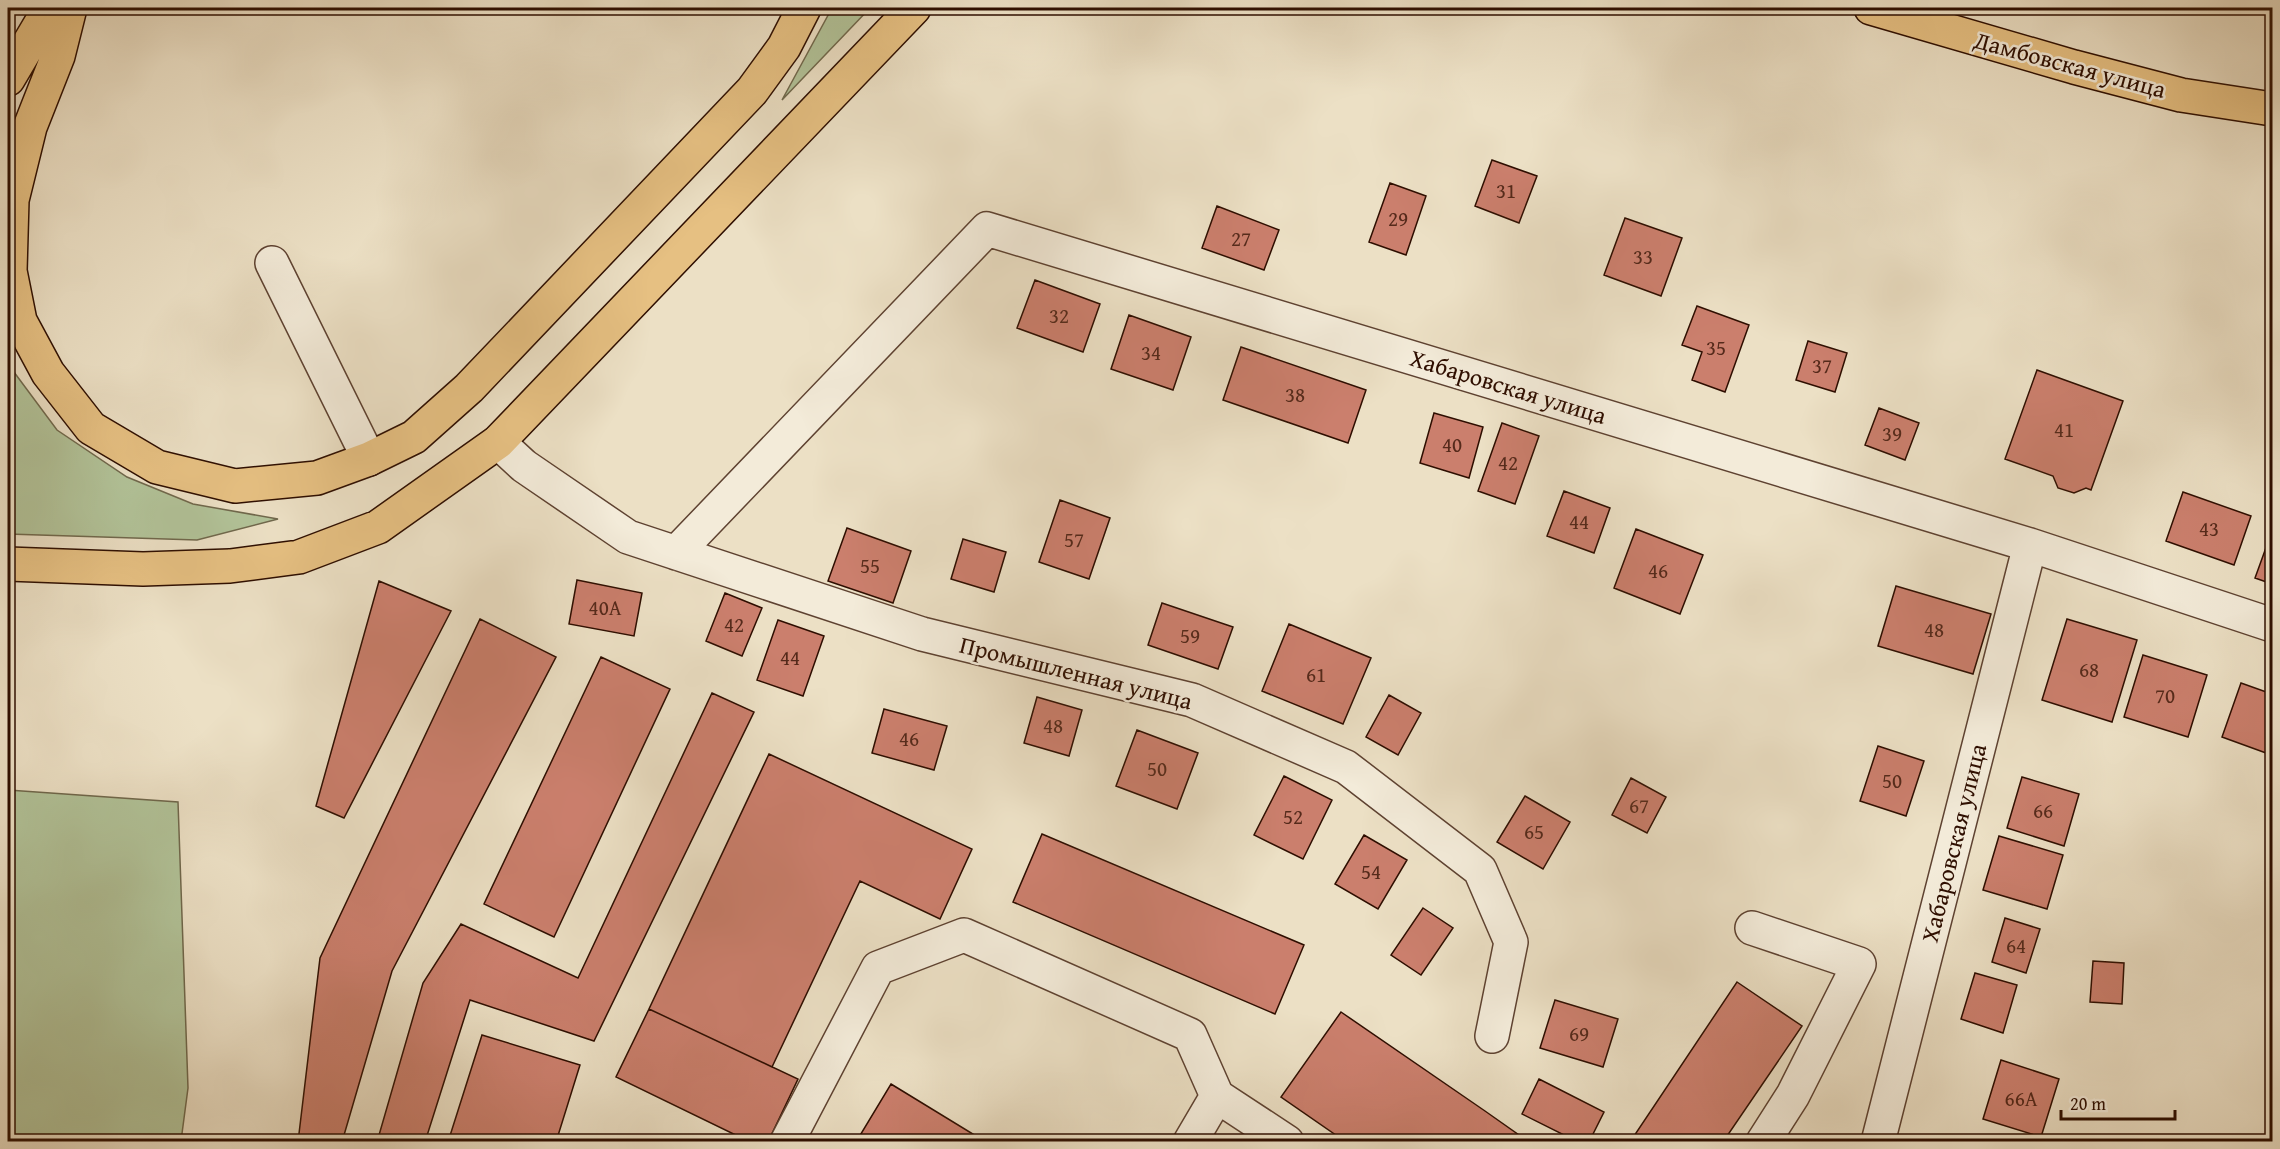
<svg xmlns="http://www.w3.org/2000/svg" width="2280" height="1149" font-family="'Gentium Book Plus',serif">
	<rect width="100%" height="100%" fill="#ece0c5"/>
	<filter id="stains"><feTurbulence type="fractalNoise" baseFrequency=".00333" numOctaves="4"/><feColorMatrix values="0 0 0 0 .2 0 0 0 0 .09 0 0 0 0 .02 0 0 0 .5 -.17"/></filter>
	<radialGradient id="worn" r=".72"><stop offset=".6" stop-color="#630" stop-opacity="0"/><stop offset="1" stop-color="#630" stop-opacity=".3"/></radialGradient>
	<!-- green -->
	<path fill="#b2c399" stroke="#70684c" stroke-width="1.5" d="M832 8H870L782 100Z
		M8 364 57 430 127 477 193 504 278 519 197 540 8 534Z
		M8 790 178 802 188 1088 181 1141H8Z"/>
	<!-- building -->
	<path fill="#cb7f6d" stroke="#2e0e00" stroke-width="1.5" d="M1492 160 1537 176 1519 223 1475 206Z
		M1390 183 1426 196 1406 255 1369 242Z
		M1217 206 1279 230 1264 270 1202 248Z
		M1625 218 1682 238 1661 296 1604 275Z
		M1035 280 1100 304 1083 352 1017 328Z
		M1697 306 1749 325 1725 392 1692 380 1702 352 1682 345Z
		M1129 315 1191 337 1173 390 1111 369Z
		M1808 341 1847 353 1835 392 1796 380Z
		M1241 347 1366 390 1348 443 1223 400Z
		M2037 370 2123 401 2091 490 2086 488 2074 493 2058 488 2053 476 2005 459Z
		M1879 408 1919 423 1905 460 1865 445Z
		M1434 413 1483 427 1469 478 1420 463Z
		M1502 423 1539 436 1515 504 1478 491Z
		M1564 491 1610 508 1594 553 1547 536Z
		M2183 492 2251 516 2234 565 2166 541Z
		M1060 500 1110 518 1089 579 1039 562Z
		M847 528 911 551 893 603 828 581Z
		M1636 529 1703 555 1680 614 1614 588Z
		M2272 531V584L2255 578Z
		M963 539 1006 552 994 592 951 579Z
		M577 580 642 593 634 636 569 624Z
		M379 581 451 611 344 818 316 806Z
		M1896 586 1991 614 1973 674 1878 646Z
		M725 593 762 608 742 656 706 641Z
		M1162 603 1233 627 1218 669 1148 645Z
		M480 619 556 657 392 971 342 1142H298L320 958Z
		M2067 619 2137 640 2112 722 2042 700Z
		M778 620 824 636 803 696 757 680Z
		M1289 624 1371 658 1343 724 1262 691Z
		M2143 655 2207 675 2188 737 2124 717Z
		M601 657 670 689 554 937 484 904Z
		M2241 683 2272 694V735L2266 753 2222 737Z
		M712 693 754 712 594 1041 470 1000 425 1142H377L423 983 461 924 578 978Z
		M1389 695 1421 713 1398 755 1366 737Z
		M1037 697 1082 710 1069 756 1024 743Z
		M884 709 947 726 934 770 872 753Z
		M1137 730 1198 753 1177 809 1116 786Z
		M1878 746 1924 761 1906 816 1860 801Z
		M769 754 972 849 940 919 860 881 772 1067 649 1009Z
		M1284 776 1332 800 1303 859 1254 835Z
		M2022 777 2079 794 2064 846 2007 828Z
		M1631 778 1666 797 1647 833 1612 815Z
		M1525 796 1570 822 1543 869 1497 842Z
		M1042 834 1304 945 1275 1014 1013 902Z
		M1364 835 1407 860 1378 909 1335 884Z
		M1999 836 2063 855 2047 909 1983 890Z
		M1423 908 1453 928 1421 975 1391 955Z
		M2005 918 2040 929 2026 973 1992 962Z
		M2268 940H2272V1009H2269Z
		M2093 961 2124 963 2122 1004 2090 1002Z
		M1975 973 2017 985 2003 1033 1961 1019Z
		M1737 982 1802 1026 1723 1142H1630Z
		M1555 1000 1618 1019 1603 1067 1540 1048Z
		M649 1009 798 1079 768 1142H750L616 1077Z
		M1341 1012 1485 1111 1529 1142H1346L1281 1097Z
		M482 1035 580 1065 556 1142H448Z
		M2001 1060 2059 1079 2041 1137 1983 1119Z
		M1539 1079 1604 1112 1589 1142H1578L1522 1114Z
		M891 1084 986 1142H856Z"/>
	<g fill="none" stroke-linecap="round" stroke-linejoin="round">
		<!-- minor casing -->
		<g stroke="#5e4231" stroke-width="36">
			<path id="minor" d="M272 263 369 459
				M498 442 524 466 628 537 922 634 1192 700 1346 767 1480 870 1511 942 1492 1036
				M676 553 987 229 2030 545 2272 625
				M1752 928 1859 964 1793 1095 1763 1142
				M787 1142 878 968 964 935 1190 1035 1217 1096 1287 1142
				M1190 1142 1217 1096
				M1878 1142 2030 545"/>
		</g>
		<!-- major casing -->
		<g stroke="#2e0e00" stroke-width="36">
			<path id="major" d="M70 8 58 56 30 127 12 200 10 271 20 321 48 373 91 428 157 467 235 486 317 478 369 459 414 437 469 388 752 91 784 47 804 8
				M1871 8 2074 67 2181 95 2272 109
				M8 79 50 8
				M8 564 143 569 230 566 299 557 378 527 498 442 914 8"/>
		</g>
		<!-- minor -->
		<use href="#minor" stroke="#f3ebd9" stroke-width="33"/>
		<!-- major -->
		<use href="#major" stroke="#e6c082" stroke-width="33"/>
	</g>
	<g text-anchor="middle" stroke-width="5" stroke-linejoin="round" paint-order="stroke">
		<!-- number labels -->
		<g font-size="21" fill="#552a1b">
			<text x="1506" y="198">31</text>
			<text x="1398" y="226">29</text>
			<text x="1241" y="246">27</text>
			<text x="1643" y="264">33</text>
			<text x="1059" y="323">32</text>
			<text x="1716" y="355">35</text>
			<text x="1151" y="360">34</text>
			<text x="1822" y="373">37</text>
			<text x="1295" y="402">38</text>
			<text x="2064" y="437">41</text>
			<text x="1892" y="441">39</text>
			<text x="1452" y="452">40</text>
			<text x="1508" y="470">42</text>
			<text x="1579" y="529">44</text>
			<text x="2209" y="536">43</text>
			<text x="1074" y="547">57</text>
			<text x="870" y="573">55</text>
			<text x="1658" y="578">46</text>
			<text x="605" y="615">40А</text>
			<text x="734" y="632">42</text>
			<text x="1934" y="637">48</text>
			<text x="1190" y="643">59</text>
			<text x="790" y="665">44</text>
			<text x="2089" y="677">68</text>
			<text x="1316" y="682">61</text>
			<text x="2165" y="703">70</text>
			<text x="1053" y="733">48</text>
			<text x="909" y="746">46</text>
			<text x="1157" y="776">50</text>
			<text x="1892" y="788">50</text>
			<text x="1639" y="813">67</text>
			<text x="2043" y="818">66</text>
			<text x="1293" y="824">52</text>
			<text x="1534" y="839">65</text>
			<text x="1371" y="879">54</text>
			<text x="2016" y="953">64</text>
			<text x="1579" y="1041">69</text>
			<text x="2021" y="1106">66А</text>
		</g>
		<!-- street labels -->
		<g font-size="24" fill="#2e0e00" stroke="#f3ebd9">
			<text transform="translate(2070 65) rotate(15)" y="8">Дамбовская улица</text>
			<text transform="translate(1508 387) rotate(17)" y="8">Хабаровская улица</text>
			<text transform="translate(1076 673) rotate(14)" y="8">Промышленная улица</text>
			<text transform="translate(1954 843) rotate(-76)" y="8">Хабаровская улица</text>
		</g>
	</g>
	<!-- margin -->
	<rect width="2280" height="1149" fill="none" stroke="#ece0c5" stroke-width="30"/>
	<rect x="9" y="9" width="2262" height="1131" fill="none" stroke="#2e0e00" stroke-width="3"/>
	<rect x="15" y="15" width="2250" height="1119" fill="none" stroke="#2e0e00" stroke-width="1.5"/>
	<!-- scale -->
	<path d="M2061 1110v9h114v-9" fill="none" stroke="#2e0e00" stroke-width="3"/>
	<text x="2070" y="1110" font-size="18" fill="#2e0e00" stroke="#f3ebd9" stroke-width="4.5" paint-order="stroke">20 m</text>
	<rect width="100%" height="100%" filter="url(#stains)"/>
	<rect width="100%" height="100%" fill="url(#worn)"/>
</svg>
